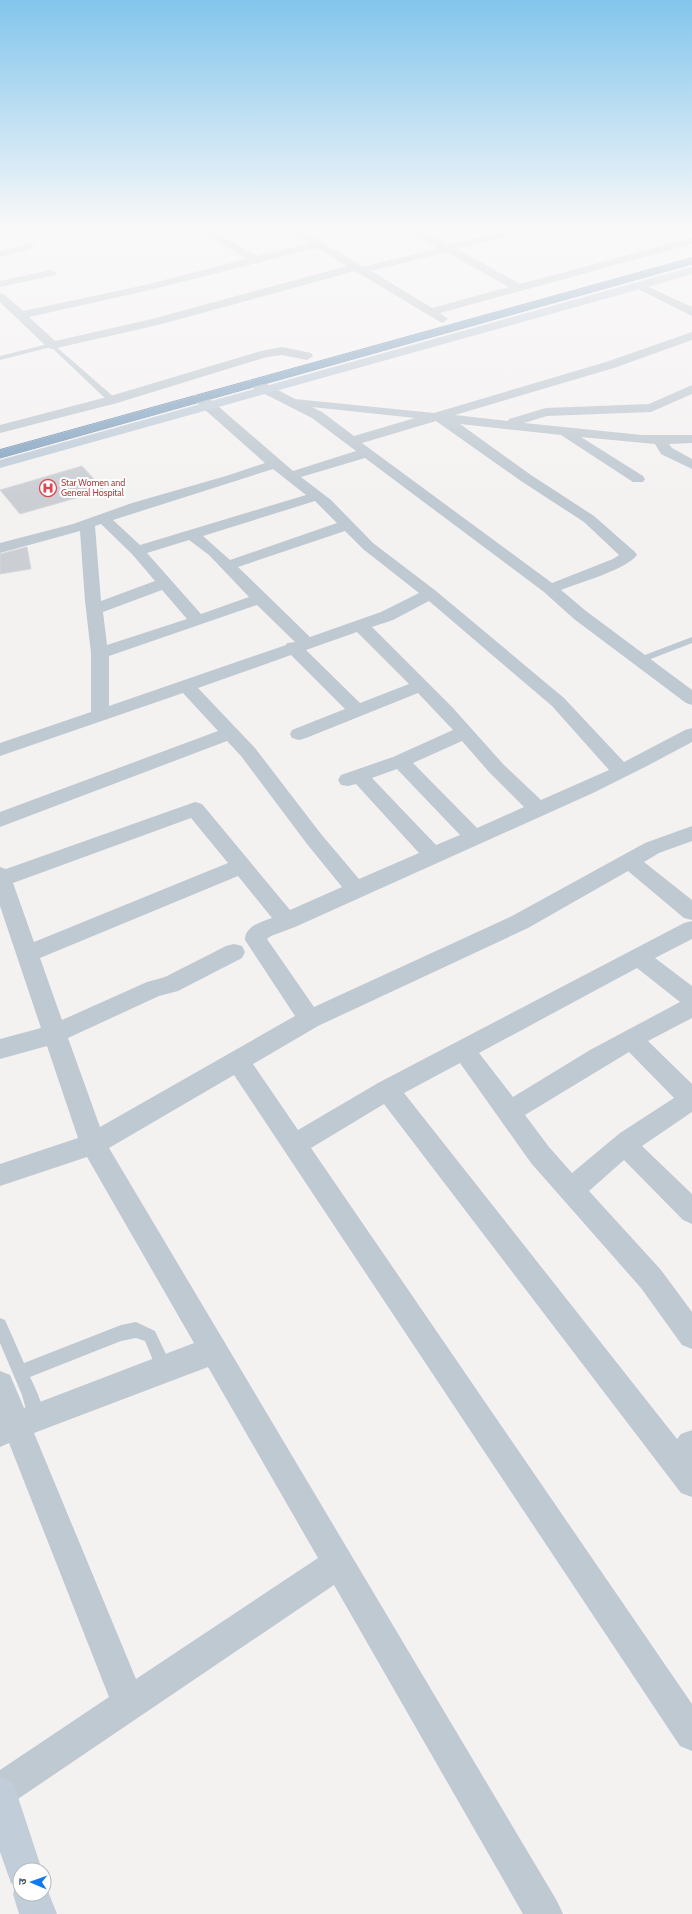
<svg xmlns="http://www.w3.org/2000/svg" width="692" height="1914" font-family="Cabin,'Noto Sans Devanagari',sans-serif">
	<rect width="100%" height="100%" fill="#f4f1f1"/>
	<!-- building -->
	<path fill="#cbcfd4" stroke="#d5d8dd" d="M82 466 104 490 20 514 0 490Z
		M27 547 31 569 0 574V554Z"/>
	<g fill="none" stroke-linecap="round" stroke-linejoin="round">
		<!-- highway casing -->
		<g stroke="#7291ae" stroke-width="1">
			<path id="highway" d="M692 258V264L0 458V450Z"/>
		</g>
		<!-- lane -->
		<path fill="#bfc9d1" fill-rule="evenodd" d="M52 343 115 398V402H109L51 347 0 360V356Z
			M692 637V643L643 662H637L635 660 637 658Z
			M0 1318 5 1320 24 1363 121 1325 136 1322 155 1331 173 1369 171 1375 165 1377 159 1375 145 1341 136 1338 121 1341 30 1377C36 1390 47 1410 42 1424L36 1426 30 1424 22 1395 0 1343Z"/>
		<!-- street -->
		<path fill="#bfc9d1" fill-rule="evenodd" d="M171 228H194L189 231 152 237 147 234 148 232Z
			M197 228H209L257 256 310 243 287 228H299L363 267 438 248 407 230 406 228H418L449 245 517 228H533L532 230 457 249 520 284 692 238V244L440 313 448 319 442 323 355 271 158 325 52 349 48 348 0 302V293L4 294 23 311 141 286 246 259ZM317 248 347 266 152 319 55 341 29 317 141 292ZM446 252 509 287 432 308 371 271Z
			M29 244 33 245 34 247 33 249 0 257V251Z
			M51 270 57 273 55 275 0 287V281Z
			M640 283 692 307V316L636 288 634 286 636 284Z
			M692 332V340L614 368 455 415 508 421 509 419 546 408 649 404 692 385V394L651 412 547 416 524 423 642 435H692V443L669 444 672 448 692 459V469L661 454 655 444 581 437 643 476 645 479 643 482H633L561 435 460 424 531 475 594 516 635 552 637 555C627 569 579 583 561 590L586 611 692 690V705L686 703 574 619 544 592 365 458 301 477 331 500 373 543 436 591 564 698 624 762 685 730 692 728V742L647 766 593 793 295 927 271 936 267 939 314 1007 512 916 645 843 692 826V841L659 853 644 862 692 900V920L684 918 628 871 528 928 318 1026 253 1064 298 1130 378 1083 684 923 692 921V939L655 958 692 986V1018L648 1041 692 1084V1112L642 1146 692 1194V1224L683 1220 624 1160 589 1191 661 1270 692 1312V1349L682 1345 641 1288 531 1163 460 1063 404 1093 677 1439 681 1434 692 1430V1497L681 1493 384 1104 311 1148 692 1704V1751L680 1746 234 1075 109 1148 557 1901 563 1914H523L334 1585 12 1803 0 1809V1770L109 1697 9 1443 0 1447V1371L10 1375 24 1408 194 1343 87 1157 0 1186V1164L78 1138 47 1046 0 1059V1039L41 1028 0 906V867L6 869 195 802 202 804 290 910 342 887 307 844 241 756 227 741 0 827V812L218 731 183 693 0 756V743L91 712V653L85 601 80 531 0 553V543L73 524 132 503 226 476 265 463 195 401 193 398 195 395H205L293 471 356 451 312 418 249 386 248 383 249 380H259L295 399 434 413 606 362ZM312 407 415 418 354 436 322 412ZM436 421 521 481 584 522 619 555 613 559 552 583 362 443ZM273 469 306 495 140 545 113 520ZM315 501 337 523 230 560 203 536ZM101 524 132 554 155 581 101 601 95 526ZM345 531 363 549 419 593 381 612 310 637 238 567ZM189 540 209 555 249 597 201 614 147 553ZM162 590 187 619 107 645 103 612ZM429 601 552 706 609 770 541 800 503 764 453 708 372 627 393 620ZM257 605 295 642 287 643 286 645 109 706V656ZM357 632 409 684 360 703 306 650ZM291 655 345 709 292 730 290 734 292 738 299 740 306 738 418 693 453 730 393 757 341 775 338 780 341 785 348 786 356 784 419 853 359 879 321 834 255 748 198 688ZM462 741 489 772 524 807 477 828 413 763ZM397 769 460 835 436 845 372 778ZM191 818 228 863 34 942 13 883ZM238 876 272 918C261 922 245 926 245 940L295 1016 100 1127 68 1038 159 996 178 991 242 958 245 952 242 946 234 944 226 946 165 977 147 982 62 1020 40 958ZM637 968 680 1002 590 1050 513 1097 479 1053ZM629 1052 674 1098 620 1133 572 1173 549 1147 525 1115ZM208 1367 318 1558 136 1679 34 1433Z
			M282 347 311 353 313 356 307 360 282 355 267 357 117 403 0 433V425L107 397 261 351Z"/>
		<!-- secondary -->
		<path fill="#c1cdd9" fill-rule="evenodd" d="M692 267V274L644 288 0 468V460Z
			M0 1777 13 1782 42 1870H20V1894H44V1881L57 1914H19L13 1894 16 1885 11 1883 0 1852Z"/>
		<!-- highway -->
		<use href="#highway" fill="#87a6c2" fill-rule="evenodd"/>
	</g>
	<!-- sky -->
	<linearGradient id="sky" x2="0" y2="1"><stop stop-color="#82c5ec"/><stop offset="0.46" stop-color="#faf9f9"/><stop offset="1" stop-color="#faf9f9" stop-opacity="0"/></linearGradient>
	<rect width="692" height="496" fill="url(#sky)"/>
	<!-- icons -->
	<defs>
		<g id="hospital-ring" transform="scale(0.9)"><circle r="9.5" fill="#fff" stroke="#e0444e" stroke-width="1.5"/><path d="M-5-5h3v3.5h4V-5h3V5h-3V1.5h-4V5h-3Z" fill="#e0444e"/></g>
	</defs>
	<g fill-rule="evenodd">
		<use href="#hospital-ring" x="48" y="488"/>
	</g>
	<g text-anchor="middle" stroke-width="4" stroke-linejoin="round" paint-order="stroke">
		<!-- far-health labels -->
		<g font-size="9" fill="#be3a42" stroke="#fff" text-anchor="start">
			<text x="61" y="486">Star Women and<tspan x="61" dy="10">General Hospital</tspan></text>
		</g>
	</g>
	<!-- north arrow -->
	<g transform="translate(32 1882) rotate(272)"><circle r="19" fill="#ffffff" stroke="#b6bbbf"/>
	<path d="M0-3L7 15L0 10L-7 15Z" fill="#107aef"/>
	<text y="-6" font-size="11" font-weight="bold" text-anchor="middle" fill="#485660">उ</text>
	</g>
</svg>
